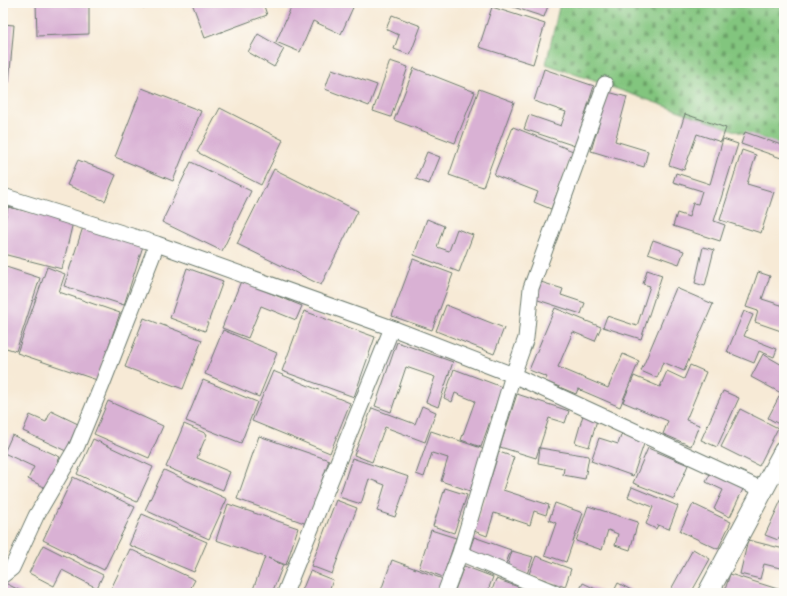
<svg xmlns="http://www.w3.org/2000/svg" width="787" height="596" font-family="Pangolin,sans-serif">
	<defs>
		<pattern id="cemetery-stones" width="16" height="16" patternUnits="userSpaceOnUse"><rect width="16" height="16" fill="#82c57e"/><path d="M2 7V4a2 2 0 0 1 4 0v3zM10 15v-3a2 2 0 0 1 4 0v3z" fill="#6aa168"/></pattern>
	</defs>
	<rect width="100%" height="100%" fill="#fdfcf7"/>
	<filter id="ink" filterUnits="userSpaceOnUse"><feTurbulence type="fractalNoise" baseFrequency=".025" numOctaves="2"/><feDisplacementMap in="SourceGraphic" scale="8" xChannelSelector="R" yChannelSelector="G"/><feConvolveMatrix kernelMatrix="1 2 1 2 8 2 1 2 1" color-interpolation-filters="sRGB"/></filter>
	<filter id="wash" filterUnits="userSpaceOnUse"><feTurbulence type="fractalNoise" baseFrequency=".012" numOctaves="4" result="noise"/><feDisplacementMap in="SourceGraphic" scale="16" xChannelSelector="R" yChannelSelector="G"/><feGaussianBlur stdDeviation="0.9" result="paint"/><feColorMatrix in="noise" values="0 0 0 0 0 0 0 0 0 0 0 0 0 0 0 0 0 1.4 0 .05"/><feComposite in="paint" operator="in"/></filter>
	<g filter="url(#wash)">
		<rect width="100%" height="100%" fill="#f7ead6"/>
		<!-- cemetery -->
		<path fill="url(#cemetery-stones)" stroke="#508159" d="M560 3H784V148L546 64Z"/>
		<g id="blocks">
			<!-- building -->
			<path fill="#d9b1d4" d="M36 3H89V34L37 36Z
				M141 3H156L143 8Z
				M192 3H263L267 15 205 38Z
				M293 3H355L341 34 313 21 300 52 276 42Z
				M501 3H549L544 17Z
				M492 7 545 24 533 64 479 47Z
				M392 15 421 26 410 55 394 49 399 35 386 29Z
				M3 24 14 25 9 82 3 81Z
				M258 34 284 49 274 67 248 52Z
				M390 61 408 67 391 117 373 111Z
				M414 68 475 92 455 143 394 120Z
				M332 69 377 85 369 106 325 89Z
				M544 69 594 86 575 146 524 129 529 115 561 126 566 112 534 101Z
				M142 88 201 111 173 181 115 157Z
				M479 89 514 102 483 187 449 175Z
				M608 92 627 97 615 141 648 151 644 167 591 151Z
				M220 108 283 140 261 185 197 152Z
				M685 114 726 128 721 142 697 134 684 170 669 165Z
				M513 127 573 151 551 209 534 202 538 192 494 175Z
				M745 132 784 146V159L741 144Z
				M723 139 738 144 714 221 725 225 720 241 673 226 677 213 689 217 693 203 698 204 702 191 673 182 676 173 710 184Z
				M742 150 756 155 747 184 774 192 761 233 720 220Z
				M427 152 440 157 429 184 416 179Z
				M78 160 116 175 105 201 67 185Z
				M191 162 251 191 222 251 162 222Z
				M274 169 358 211 321 285 237 244Z
				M8 207 73 222 62 269 3 254V228Z
				M427 219 444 226 437 247 449 251 457 229 473 235 459 272 414 255Z
				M83 227 143 246 124 305 64 286Z
				M653 240 684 251 679 264 648 253Z
				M703 247 714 250 705 286 695 283Z
				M413 259 453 274 432 330 392 316Z
				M3 266 40 278 16 351 3 347Z
				M47 267 65 274 59 292 120 313 97 380 17 353Z
				M187 268 223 281 205 331 170 318Z
				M647 270 662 275 641 339 603 327 607 316 637 326 650 286 643 284Z
				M758 272 770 276 762 299 784 306V332L755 322 758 311 746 307Z
				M241 281 302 306 296 320 261 306 248 338 222 328Z
				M541 282 563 289 561 295 585 303 581 314 535 299Z
				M676 288 713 304 684 371 663 362 657 378 641 371Z
				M446 305 504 328 494 354 436 331Z
				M555 308 601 327 595 341 573 332 558 367 608 388 623 354 639 361 620 407 578 389 576 394 545 381 547 377 529 370Z
				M304 311 375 337 354 397 282 371Z
				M744 311 753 315 744 336 777 349 774 357 759 351 754 363 727 352Z
				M144 318 202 340 183 389 125 367Z
				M223 330 277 353 259 397 205 374Z
				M397 342 453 362 438 407 426 402 435 377 406 367 391 412 375 406Z
				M763 354 784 366V427L768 418 781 393 751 377Z
				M690 365 706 372 686 420 699 425 691 446 663 434 668 421 623 402 634 376 660 387 667 371 684 379Z
				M454 369 502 387 481 447 461 440 475 401 455 393 452 402 444 398Z
				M273 371 350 403 330 453 252 421Z
				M203 380 257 402 241 443 186 421Z
				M723 391 739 398 717 447 701 440Z
				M517 394 569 411 565 423 549 418 536 458 500 447Z
				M108 401 163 426 149 458 94 434Z
				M422 406 436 412 425 442 385 427 372 462 354 455 372 408 415 424Z
				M740 409 778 428 759 466 721 447Z
				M51 411 78 424 66 451 23 431 30 415 46 422Z
				M583 415 597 420 589 447 575 443Z
				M184 424 207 434 197 458 230 472 223 490 166 467Z
				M431 431 484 449 470 491 441 481 448 458 432 453 424 477 416 474Z
				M622 433 645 441 633 476 591 461 599 438 618 444Z
				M12 435 60 457 46 488 28 479 34 467 4 453Z
				M259 436 329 460 307 524 237 499Z
				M93 439 153 467 137 502 77 474Z
				M540 448 589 456 585 479 563 475 564 468 538 463Z
				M648 448 688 465 674 499 633 483Z
				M499 452 514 457 503 490 549 505 546 515 534 511 530 525 494 513 487 536 474 531Z
				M352 458 409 477 395 517 377 511 385 485 369 479 361 504 339 497Z
				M164 470 227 499 209 539 145 510Z
				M711 472 744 487 730 517 714 509 723 490 706 482Z
				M73 477 135 507 104 570 43 540Z
				M632 487 678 506 669 529 658 525 656 529 646 524 653 507 628 497Z
				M445 488 467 495 454 533 433 526Z
				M784 494V529L778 540 765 535Z
				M336 500 357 508 332 574 311 566Z
				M555 503 583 513 566 562 545 555 556 523 549 520Z
				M228 504 298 528 286 565 268 558 283 565 272 593 252 592 265 557 216 540Z
				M693 504 731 522 718 549 680 531Z
				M588 506 638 522 630 550 615 545 618 534 608 530 602 550 576 541Z
				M142 514 207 542 194 572 129 545Z
				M431 530 456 538 443 577 419 568Z
				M474 537 511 550 505 566 468 554Z
				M748 540 784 549V569L764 564 760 579 740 574Z
				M43 545 103 575 97 588 62 570 54 586 29 573Z
				M130 549 195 580 188 593H109Z
				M693 549 710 559 691 593H669Z
				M512 551 533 557 527 574 507 567Z
				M536 556 571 569 565 587 529 574Z
				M392 560 443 579 438 593H380Z
				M464 566 493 577 487 593H454Z
				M310 571 333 580 328 593H301Z
				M730 574 784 591V593H724Z
				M496 579 527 590 526 593H491Z
				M3 582 25 593H3Z
				M583 583 604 593H578Z
				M618 583 635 592 634 593H613Z"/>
		</g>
	</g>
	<g filter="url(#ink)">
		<use href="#blocks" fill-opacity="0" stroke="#6b7a6d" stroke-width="1"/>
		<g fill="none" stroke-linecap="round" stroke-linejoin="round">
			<!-- minor casing -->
			<g stroke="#6b7a6d" stroke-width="17">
				<path id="minor" d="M3 196 157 244 392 328 513 375 763 490
					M460 553 555 593
					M3 575 12 568 36 516 77 446 102 385 157 244
					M285 593 392 328
					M445 593 460 553 513 375 526 338 531 288 605 84"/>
			</g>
			<!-- major casing -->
			<g stroke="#6b7a6d" stroke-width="22">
				<path id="major" d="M708 593 784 451"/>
			</g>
			<!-- minor -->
			<use href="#minor" stroke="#fff" stroke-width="15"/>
			<!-- major -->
			<use href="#major" stroke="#fff" stroke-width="20"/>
		</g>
	</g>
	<!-- margin -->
	<rect width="787" height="596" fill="none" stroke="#fdfcf7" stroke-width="16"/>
</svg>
